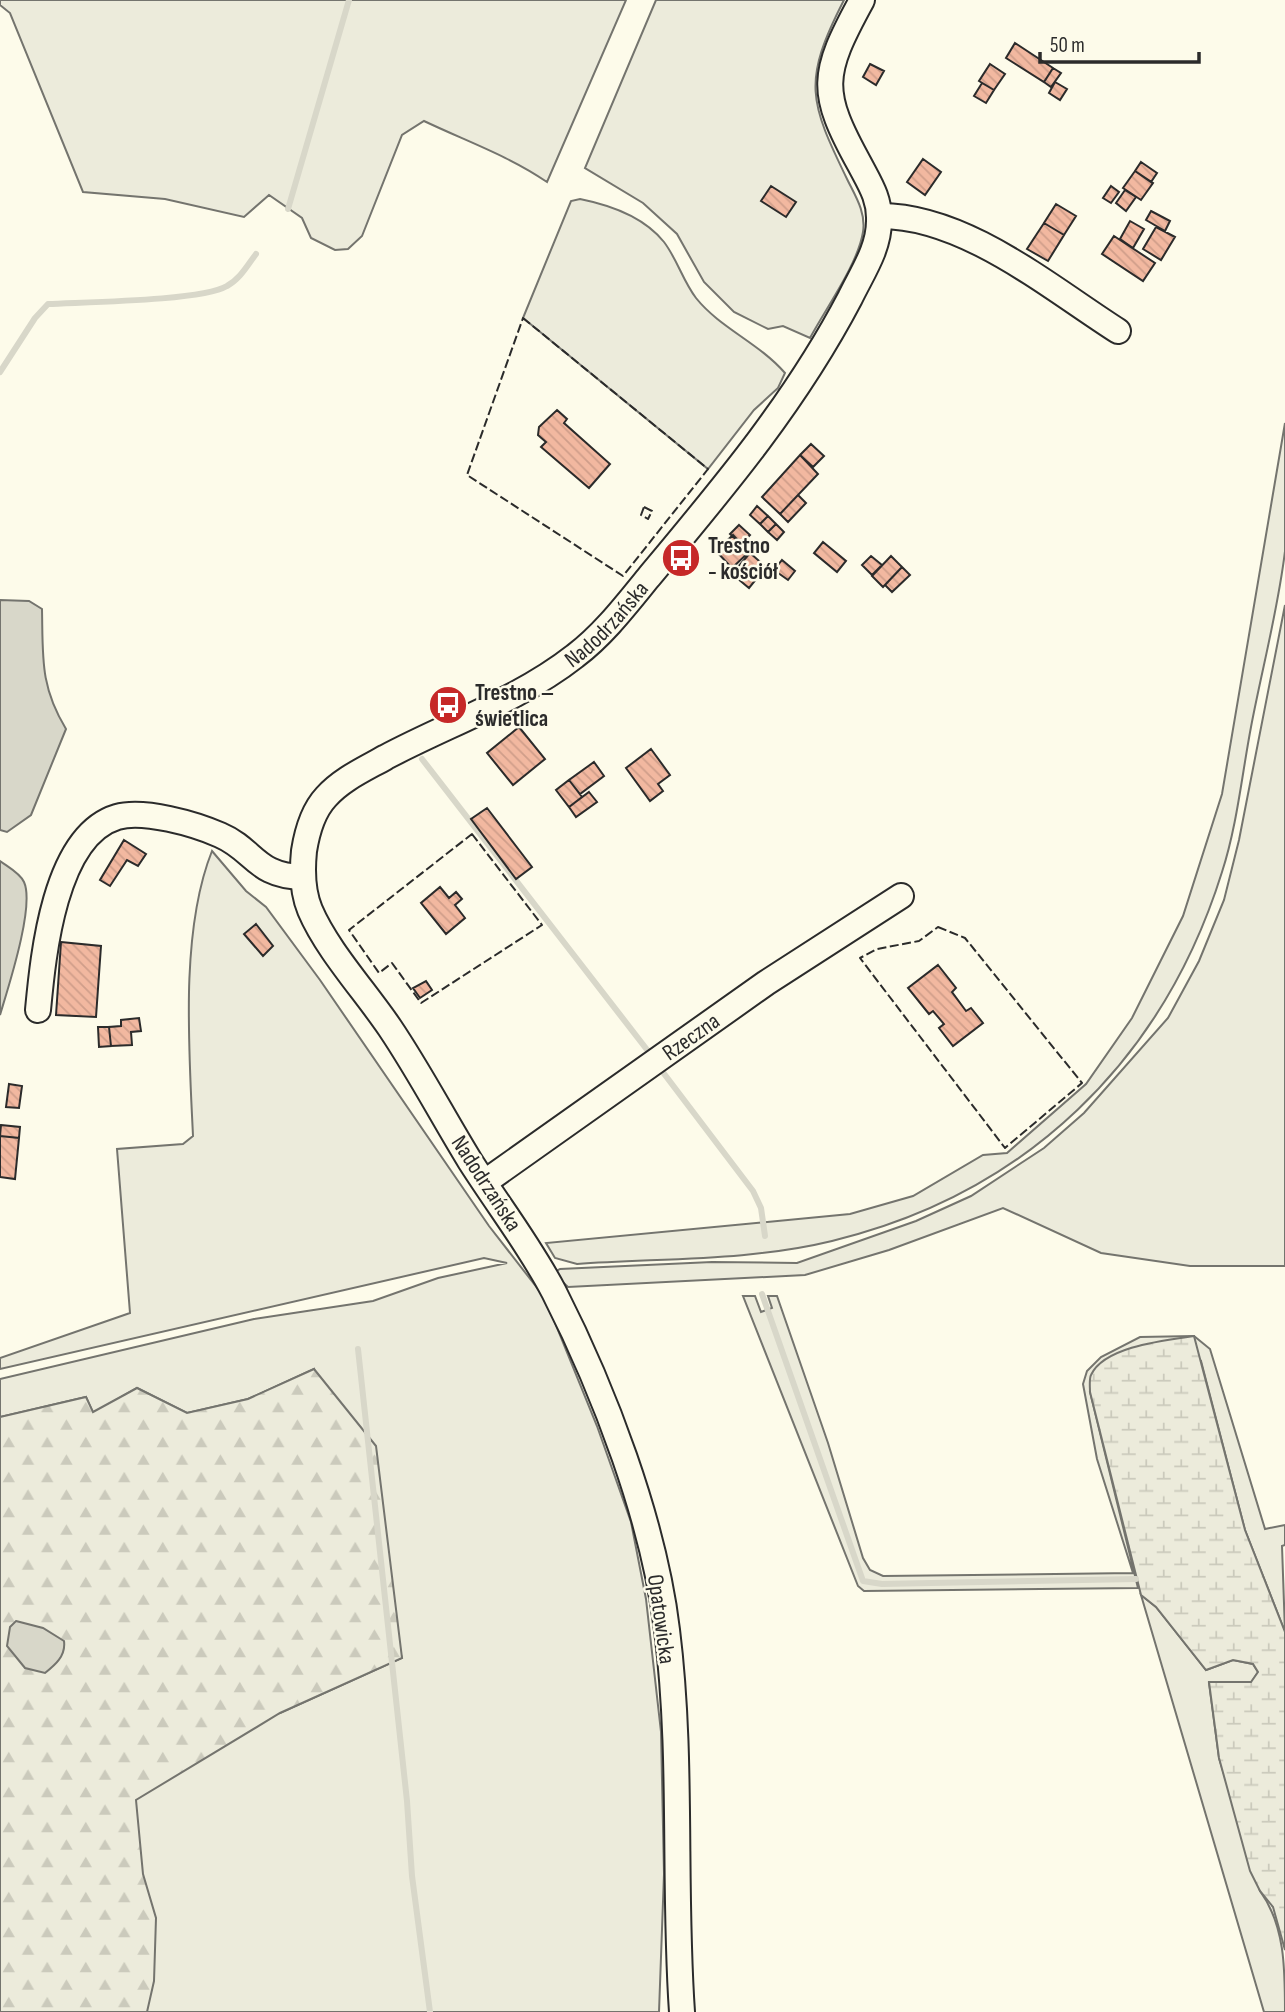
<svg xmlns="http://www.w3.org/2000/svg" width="1285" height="2012" font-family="'Sofia Sans Condensed',sans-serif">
	<defs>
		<pattern id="forest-firs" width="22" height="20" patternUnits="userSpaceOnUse" patternTransform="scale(1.75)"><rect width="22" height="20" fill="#ecebdb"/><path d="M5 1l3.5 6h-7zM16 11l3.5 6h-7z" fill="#cbcabc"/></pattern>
		<pattern id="wetland-marsh" width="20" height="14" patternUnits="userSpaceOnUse" patternTransform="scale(1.75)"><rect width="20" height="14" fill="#ecebdb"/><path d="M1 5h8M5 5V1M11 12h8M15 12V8" fill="none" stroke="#cbcabc"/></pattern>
		<pattern id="building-back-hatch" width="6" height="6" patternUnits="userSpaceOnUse" patternTransform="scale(1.75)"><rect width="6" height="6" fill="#f2b8a0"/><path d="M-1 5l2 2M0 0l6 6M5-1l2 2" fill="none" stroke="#d09e8a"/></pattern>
	</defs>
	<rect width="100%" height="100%" fill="#fdfbea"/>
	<!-- grass -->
	<path fill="#ecebdb" stroke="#74746e" stroke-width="2" d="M0 0H626L547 182C509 156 466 141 424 121L402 135 362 236 348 249 335 250 311 238 302 218 269 195 244 217 165 199 83 192 10 13 0 5Z
		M656 0H844C802 82 809 101 848 181 856 197 866 213 863 232 858 264 826 308 810 338L783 326 768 329 734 312 704 282 677 234 643 203 585 168Z
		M580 199C610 205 644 217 664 242 677 259 683 281 696 298 720 328 759 343 785 373L778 388 754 410 708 469 523 318 571 201Z
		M1285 423C1285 464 1285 509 1285 551 1278 610 1262 669 1251 727 1242 774 1237 826 1222 872 1163 1061 1026 1194 832 1241 750 1261 662 1258 577 1264L555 1258 546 1243 850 1214 913 1196 983 1155 1007 1153 1086 1084 1132 1018 1183 916 1222 794Z
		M1285 605V1266H1190L1101 1253 1003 1208 889 1250 805 1275 568 1287 553 1273 560 1269 712 1262 797 1263 916 1221 971 1196 1044 1148 1084 1113 1168 1018 1199 961 1224 900 1239 840Z
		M212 851 246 891 266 907 320 980 489 1226 545 1298 597 1426 631 1522 646 1599 661 1732 664 1874 659 2012H0V1782L280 1713 402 1658 314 1369 248 1399 187 1413 137 1388 93 1413 86 1397 0 1417V1379L254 1319 373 1301 438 1278 507 1263 484 1258 0 1369V1358L130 1313 117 1149 183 1144 193 1136C189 1049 180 931 212 851Z
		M743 1296H755L761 1312 772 1308 768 1296H777L828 1443 863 1558 870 1570 883 1576 1133 1573 1097 1459 1083 1384 1087 1371 1101 1357 1140 1337 1194 1336 1210 1349 1265 1529 1285 1525V1545L1282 1546 1285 1632 1245 1530 1201 1361 1090 1392 1138 1588 864 1591 858 1586Z
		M1141 1595 1156 1607 1206 1670 1233 1660 1253 1664 1258 1672 1251 1683H1209L1219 1758 1260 1891C1285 1925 1285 1969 1285 2012H1264Z"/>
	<!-- forest -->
	<path fill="url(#forest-firs)" stroke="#74746e" stroke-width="2" d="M314 1369 376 1446 402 1658 280 1713 136 1800 143 1874 156 1918 154 1981 147 2012H0V1417L86 1397 93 1412 137 1388 187 1413 248 1399Z"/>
	<!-- wetland -->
	<path fill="url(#wetland-marsh)" stroke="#74746e" stroke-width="2" d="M1194 1336 1245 1530 1285 1632V1950L1273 1907 1260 1891 1250 1871 1219 1758 1209 1682H1251L1258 1672 1253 1664 1233 1660 1206 1670 1156 1607 1141 1595 1090 1392C1090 1387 1089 1379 1091 1375 1104 1346 1167 1340 1194 1336Z"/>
	<!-- water -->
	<path fill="#d8d7c9" stroke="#74746e" stroke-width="2" d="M0 600 29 601 42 609C43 658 40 686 66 729L31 815 7 832 0 830Z
		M0 861C8 867 20 873 24 882 35 906 8 988 0 1015Z
		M16 1621 43 1628 64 1641C66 1656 55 1665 45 1673L25 1668 7 1646 10 1627Z"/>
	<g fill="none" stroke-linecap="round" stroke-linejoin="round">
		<!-- stream -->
		<path stroke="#d8d7c9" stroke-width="6" d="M288 209 349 0
			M0 372 35 318 48 304C84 302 202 301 227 286 240 279 247 266 256 254
			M422 759 648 1051
			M662 1071 753 1191 761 1208 765 1236
			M762 1294 863 1581 882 1584 1136 1579
			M358 1349 407 1801 412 1876 430 2012"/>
	</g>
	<!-- building -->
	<path fill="url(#building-back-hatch)" stroke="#2b2b2b" stroke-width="2" d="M1015 43 1053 68 1044 82 1006 58Z
		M870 64 884 71 876 85 863 77Z
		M990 64 1005 74 994 90 979 81Z
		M1053 68 1061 73 1051 87 1044 82Z
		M1055 82 1067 89 1060 100 1049 93Z
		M982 83 994 90 986 103 974 96Z
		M923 159 941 172 925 195 907 182Z
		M1141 162 1157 173 1151 182 1135 171Z
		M1135 171 1153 183 1141 200 1123 188Z
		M771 186 796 202 786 217 761 201Z
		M1111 186 1119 192 1111 203 1103 198Z
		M1125 190 1136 197 1126 211 1116 203Z
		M1056 204 1076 216 1064 235 1044 223Z
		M1151 211 1170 221 1165 231 1146 220Z
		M1130 221 1144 229 1133 248 1120 239Z
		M1044 223 1064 235 1048 261 1027 249Z
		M1156 227 1175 237 1161 260 1143 249Z
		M1114 236 1155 263 1143 281 1102 254Z
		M557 410 567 419 564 423 610 464 589 488 541 447 546 442 538 435 539 427Z
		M811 444 824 456 813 467 800 455Z
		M800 455 818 474 780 514 762 497Z
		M798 495 806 503 788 522 780 514Z
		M757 506 768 516 760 524 750 515Z
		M768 516 776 524 768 532 760 524Z
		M776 524 784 532 777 540 768 532Z
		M739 525 750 535 741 544 730 534Z
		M733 535 749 552 732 568 716 551Z
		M823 542 846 561 837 572 814 553Z
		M750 553 766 567 749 588 732 574Z
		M871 556 882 565 872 575 862 565Z
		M891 556 902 567 883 587 872 576Z
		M782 560 795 571 788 580 774 570Z
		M902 567 910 575 892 592 885 585Z
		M519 727 545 759 513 785 487 753Z
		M651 749 670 775 658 784 663 791 650 801 626 768Z
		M594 762 604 776 580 794 569 780Z
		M569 780 582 797 569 807 556 790Z
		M589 792 597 802 576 817 569 807Z
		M487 808 532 867 516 879 471 819Z
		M124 840 146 854 138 866 127 860 110 886 100 880Z
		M440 887 449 898 456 892 462 899 455 905 465 918 446 934 421 903Z
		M256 924 273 946 263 956 244 934Z
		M61 942 101 946 96 1017 56 1015Z
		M938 965 956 988 952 992 966 1011 971 1008 983 1023 953 1046 939 1028 944 1024 933 1011 929 1014 908 988Z
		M426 981 432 990 420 998 413 988Z
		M139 1018 141 1031 131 1032 132 1045 111 1046 109 1027 121 1026V1020Z
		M98 1027H109L111 1046 99 1047Z
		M9 1084 22 1086 19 1108 6 1107Z
		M1 1125 20 1127 19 1138 0 1136Z
		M0 1136 19 1138 15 1179 0 1177Z"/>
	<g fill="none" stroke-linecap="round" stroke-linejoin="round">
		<!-- minor casing -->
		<g stroke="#2b2b2b" stroke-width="28">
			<g id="minor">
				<path d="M879 216C964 215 1049 287 1118 331"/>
				<path d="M38 1010C43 957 54 836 117 817 143 809 195 824 220 835 255 850 255 876 303 877"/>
				<path id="s1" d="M485 1182 766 983 901 896"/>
				<path id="s2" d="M682 2012C673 1885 683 1757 667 1630 654 1521 604 1390 554 1292 530 1246 498 1205 470 1161 443 1117 419 1071 390 1028 365 991 327 950 310 910 302 891 302 871 304 851 307 832 313 811 326 797 342 779 365 769 386 757 448 724 519 700 575 656 603 635 626 605 648 578 724 487 795 403 850 298 862 273 879 249 879 221 880 199 870 184 860 165 819 91 821 75 862 0"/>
			</g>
		</g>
		<!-- minor -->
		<use href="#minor" stroke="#fdfbea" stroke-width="24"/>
		<!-- fence -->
		<path stroke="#2b2b2b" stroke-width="2" stroke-dasharray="9 3.5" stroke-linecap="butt" d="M523 318 708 469 623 576 467 475Z
			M644 507 652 511 648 519 641 515Z
			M472 834 542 925 421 1003 392 963 379 973 349 930Z
			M938 927 965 938 1082 1083 1005 1148 860 958 877 949 919 941Z"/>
	</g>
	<!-- icons -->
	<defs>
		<g id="bus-disc" transform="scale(2.0125)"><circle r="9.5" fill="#c62828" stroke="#fdfbea"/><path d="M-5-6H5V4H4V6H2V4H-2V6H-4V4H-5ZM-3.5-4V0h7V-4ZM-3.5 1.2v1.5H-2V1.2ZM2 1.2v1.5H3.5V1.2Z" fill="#fff"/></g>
	</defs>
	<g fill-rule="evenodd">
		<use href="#bus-disc" x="681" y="558"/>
		<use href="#bus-disc" x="448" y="705"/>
	</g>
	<g text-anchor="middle" stroke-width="5" stroke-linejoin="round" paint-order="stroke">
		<!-- poi labels -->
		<g font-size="23" font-weight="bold" fill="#2b2b2b" stroke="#fdfbea" text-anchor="start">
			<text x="708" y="553">Trestno<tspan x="708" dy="26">- kościół</tspan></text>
			<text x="475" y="700">Trestno –<tspan x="475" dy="26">świetlica</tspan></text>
		</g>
		<!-- street labels -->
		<g font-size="23" fill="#2b2b2b" stroke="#fdfbea">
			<text dy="8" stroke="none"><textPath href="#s2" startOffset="1645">Nadodrzańska</textPath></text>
			<text dy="8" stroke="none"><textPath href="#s1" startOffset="252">Rzeczna</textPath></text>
			<text transform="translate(487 1183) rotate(57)" y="8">Nadodrzańska</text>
			<text transform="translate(662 1619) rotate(82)" y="8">Opatowicka</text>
		</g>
	</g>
	<!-- scale -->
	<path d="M1040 52v10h159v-10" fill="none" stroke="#2b2b2b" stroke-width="3.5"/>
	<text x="1050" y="52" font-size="21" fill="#2b2b2b" stroke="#fdfbea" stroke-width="5" paint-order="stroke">50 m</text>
</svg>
